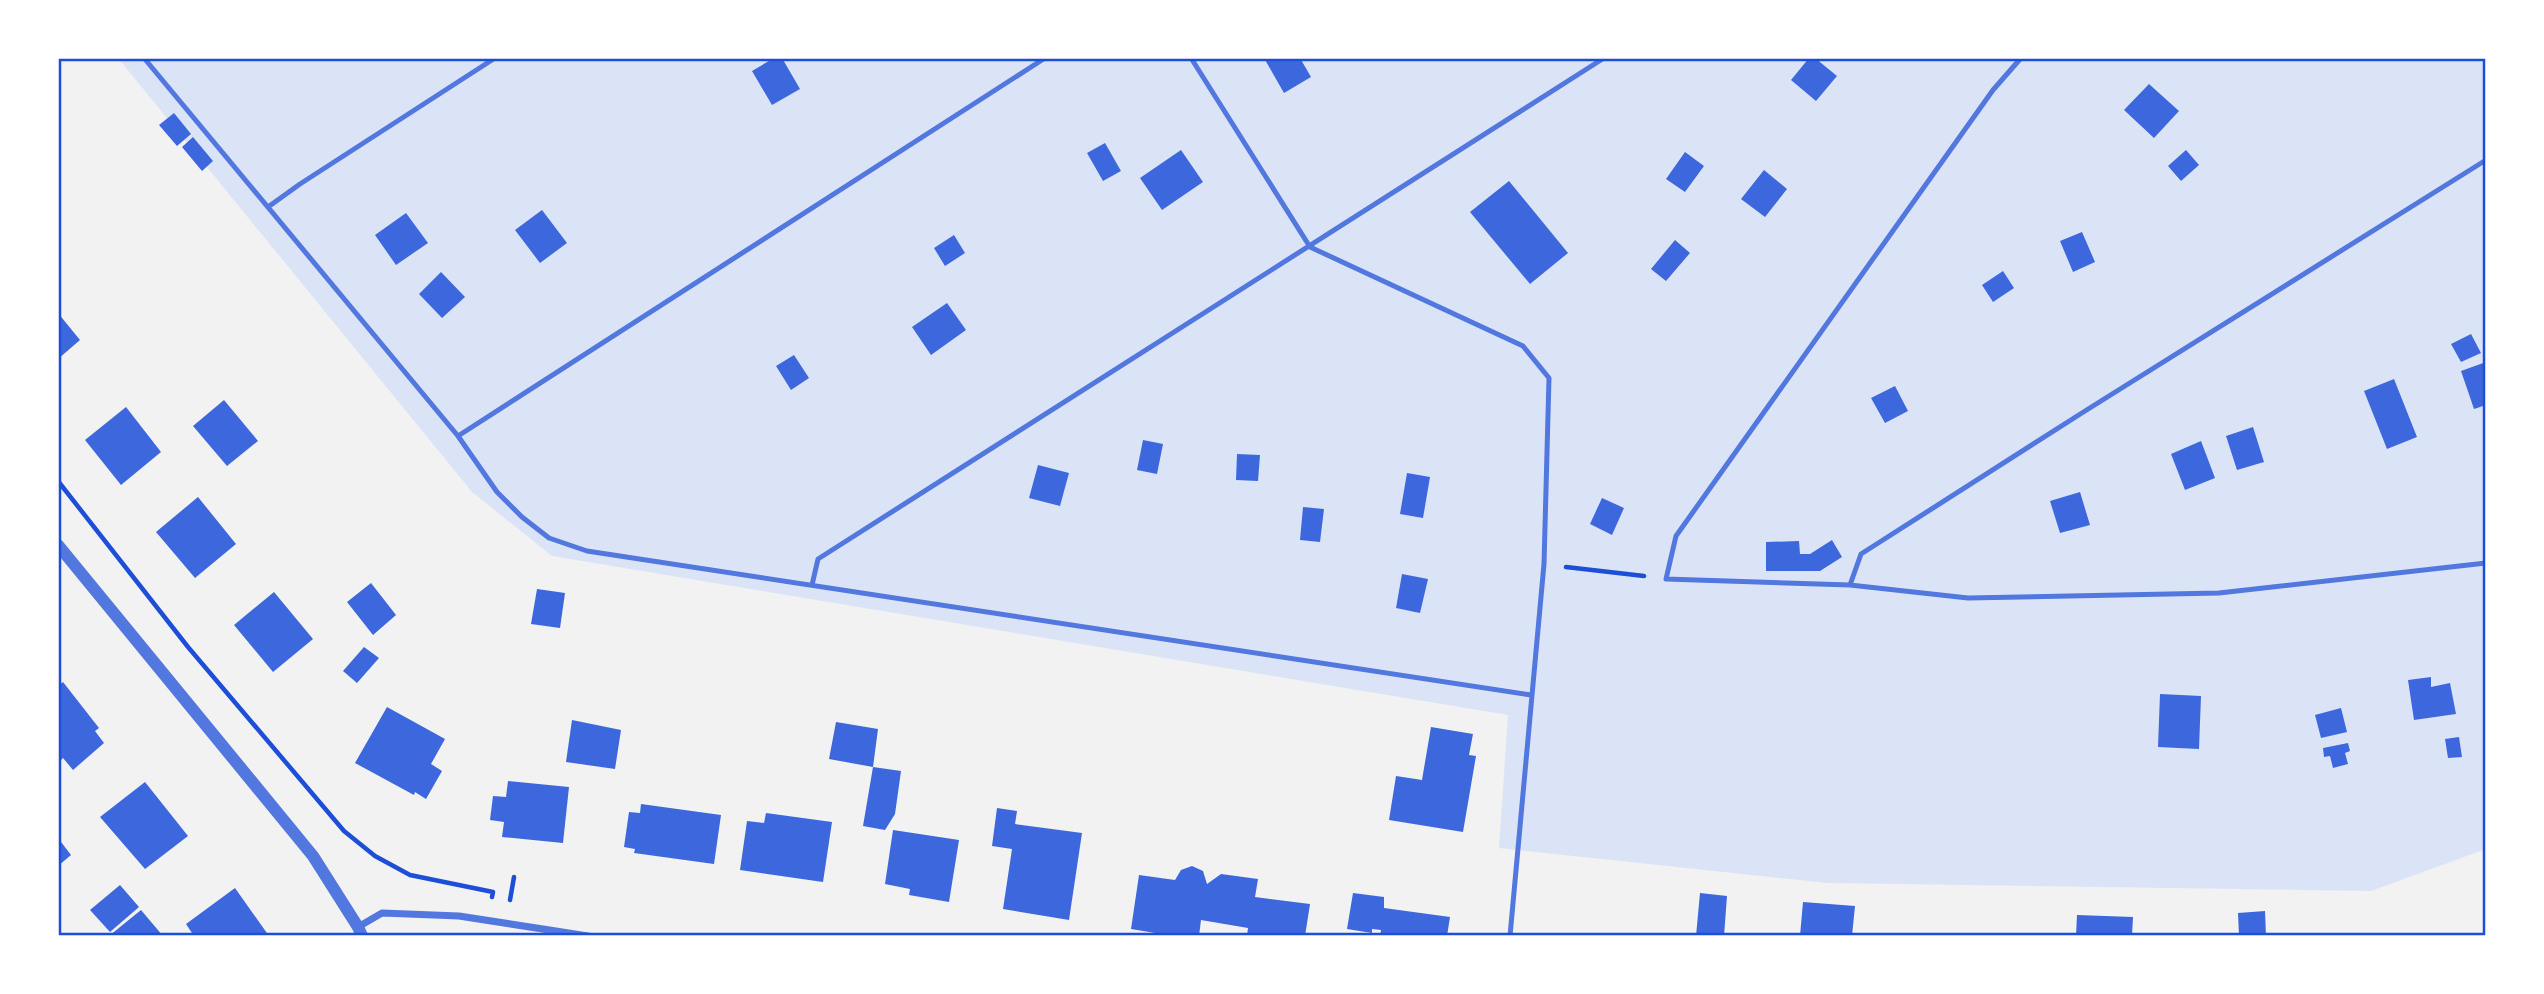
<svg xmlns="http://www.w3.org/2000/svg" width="2544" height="994" font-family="'Asap Condensed',sans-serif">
	<rect width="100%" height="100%" fill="#f2f2f2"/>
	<!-- green -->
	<path fill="#dbe4f7" d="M118 58H2486V849L2371 891 1827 883 1499 848 1508 715 552 556 472 492Z"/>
	<!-- building -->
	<path fill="#3d67dc" d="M774 58H782L800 89 772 105 752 71Z
		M1264 58H1300L1311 77 1284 93Z
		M1809 58H1815L1837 76 1816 101 1791 80Z
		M2149 84 2179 111 2154 138 2124 110Z
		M174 113 191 134 177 146 159 125Z
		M193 137 213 161 202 171 182 147Z
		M1105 143 1121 171 1103 181 1087 153Z
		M1181 150 1203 182 1162 210 1140 178Z
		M2186 150 2199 165 2181 181 2168 166Z
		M1685 152 1704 166 1685 192 1666 179Z
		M1764 170 1787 189 1765 217 1741 199Z
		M1509 181 1568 253 1530 284 1470 212Z
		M542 210 567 243 540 263 515 230Z
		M406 213 428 243 396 265 375 235Z
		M2082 232 2095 262 2073 272 2060 241Z
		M954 235 965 253 945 266 934 248Z
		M1675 240 1690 253 1666 281 1651 269Z
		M2003 271 2014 288 1993 302 1982 285Z
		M441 272 465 297 442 318 419 294Z
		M947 303 966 330 931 355 912 327Z
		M58 313 80 340 58 359Z
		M2471 334 2481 353 2461 362 2451 344Z
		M794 355 809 378 791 390 776 366Z
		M2486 362V405L2474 409 2461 371Z
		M2394 379 2417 437 2387 449 2364 391Z
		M1895 386 1908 411 1885 423 1871 398Z
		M224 400 258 441 227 466 193 426Z
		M126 407 161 452 121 485 85 440Z
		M2253 427 2264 462 2237 470 2226 436Z
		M1143 440 1163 444 1157 474 1137 470Z
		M2201 441 2215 478 2185 490 2171 454Z
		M1237 454 1260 455 1258 481 1236 480Z
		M1038 465 1069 473 1060 506 1029 498Z
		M1407 473 1430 477 1423 518 1400 514Z
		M2080 492 2090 525 2060 533 2050 501Z
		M198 497 236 544 195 578 156 532Z
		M1602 498 1624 508 1612 535 1590 524Z
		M1303 507 1324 509 1320 542 1300 540Z
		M1832 540 1842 557 1820 571H1766V542L1799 541 1800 554H1810Z
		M1402 574 1428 579 1420 613 1396 608Z
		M371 583 396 615 373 635 347 602Z
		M537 589 565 593 560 628 531 624Z
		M274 592 313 639 273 672 234 625Z
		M364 647 379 658 357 683 343 671Z
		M2431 677V687L2450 683 2456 714 2414 720 2408 680Z
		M63 682 99 728 95 731 104 743 73 770 63 758 58 763V686Z
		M2160 694 2201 696 2199 749 2158 747Z
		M387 707 445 739 431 764 442 771 426 799 415 792 414 795 355 763Z
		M2341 708 2347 732 2321 738 2315 715Z
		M572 720 621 730 615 769 566 762Z
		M836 722 878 729 873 767 829 759Z
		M1431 727 1473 734 1469 755 1476 756 1463 832 1389 820 1396 776 1422 780Z
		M2459 737 2462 757 2448 758 2445 739Z
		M2348 743 2350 751 2345 753 2348 764 2333 768 2330 756 2324 757 2323 748Z
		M873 767 901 771 895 814 885 830 863 826Z
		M508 781 569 787 563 843 502 837 504 822 490 820 493 796 506 797Z
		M145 782 188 836 145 869 100 817Z
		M641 804 721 815 714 864 634 853 635 849 624 847 629 812 640 813Z
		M997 808 1017 811 1015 824 1082 833 1069 920 1003 909 1012 849 992 846Z
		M766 813 832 822 823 882 740 870 747 821 764 823Z
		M893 830 959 840 949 902 909 895 910 889 885 884Z
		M58 838 71 855 58 866Z
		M1192 866 1203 871 1207 884 1221 874 1258 879 1255 897 1310 904 1305 936H1247L1248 928 1201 920 1199 936H1173L1131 929 1139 875 1175 880 1181 870Z
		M120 885 139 907 110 932 90 910Z
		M235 888 269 936H194L186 924Z
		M1353 893 1384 897V908L1450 917 1447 936H1380L1381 930 1372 929V933L1347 929Z
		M1700 893 1727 896 1724 936H1696Z
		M1803 902 1855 906 1852 936H1800Z
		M141 910 163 936H109Z
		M2265 911 2266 936H2239L2238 913Z
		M2077 915 2133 917 2132 936H2076Z"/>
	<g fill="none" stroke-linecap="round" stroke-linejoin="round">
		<!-- path -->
		<path stroke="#1d4ed8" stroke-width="4.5" d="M58 481 188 647 344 831 375 856 410 875 493 892 492 897
			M1566 567 1644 576
			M510 900 514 877"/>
		<!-- service -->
		<path stroke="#5277de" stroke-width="5" d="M144 58 458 436
			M1045 58 458 436 497 492 522 517 549 538 587 551 1531 695
			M1191 58 1310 247 1523 346 1549 378 1544 564 1510 936
			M2021 58 1993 90 1676 536 1666 579 1850 585 1968 598 2219 593 2486 563
			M268 207 300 184 495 58
			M812 585 818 559 1604 58
			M1850 585 1861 554 2085 411 2486 160"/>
		<!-- minor -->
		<path stroke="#5277de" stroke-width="7" d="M358 927 382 913 459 916 588 936"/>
		<!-- tertiary -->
		<path stroke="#5277de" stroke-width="12" d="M58 545 313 856 358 927 362 936"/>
	</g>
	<!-- border -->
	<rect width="2544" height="994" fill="none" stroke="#ffffff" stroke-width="119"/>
	<rect x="60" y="60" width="2424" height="874" fill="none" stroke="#1d4ed8" stroke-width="2.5"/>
</svg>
